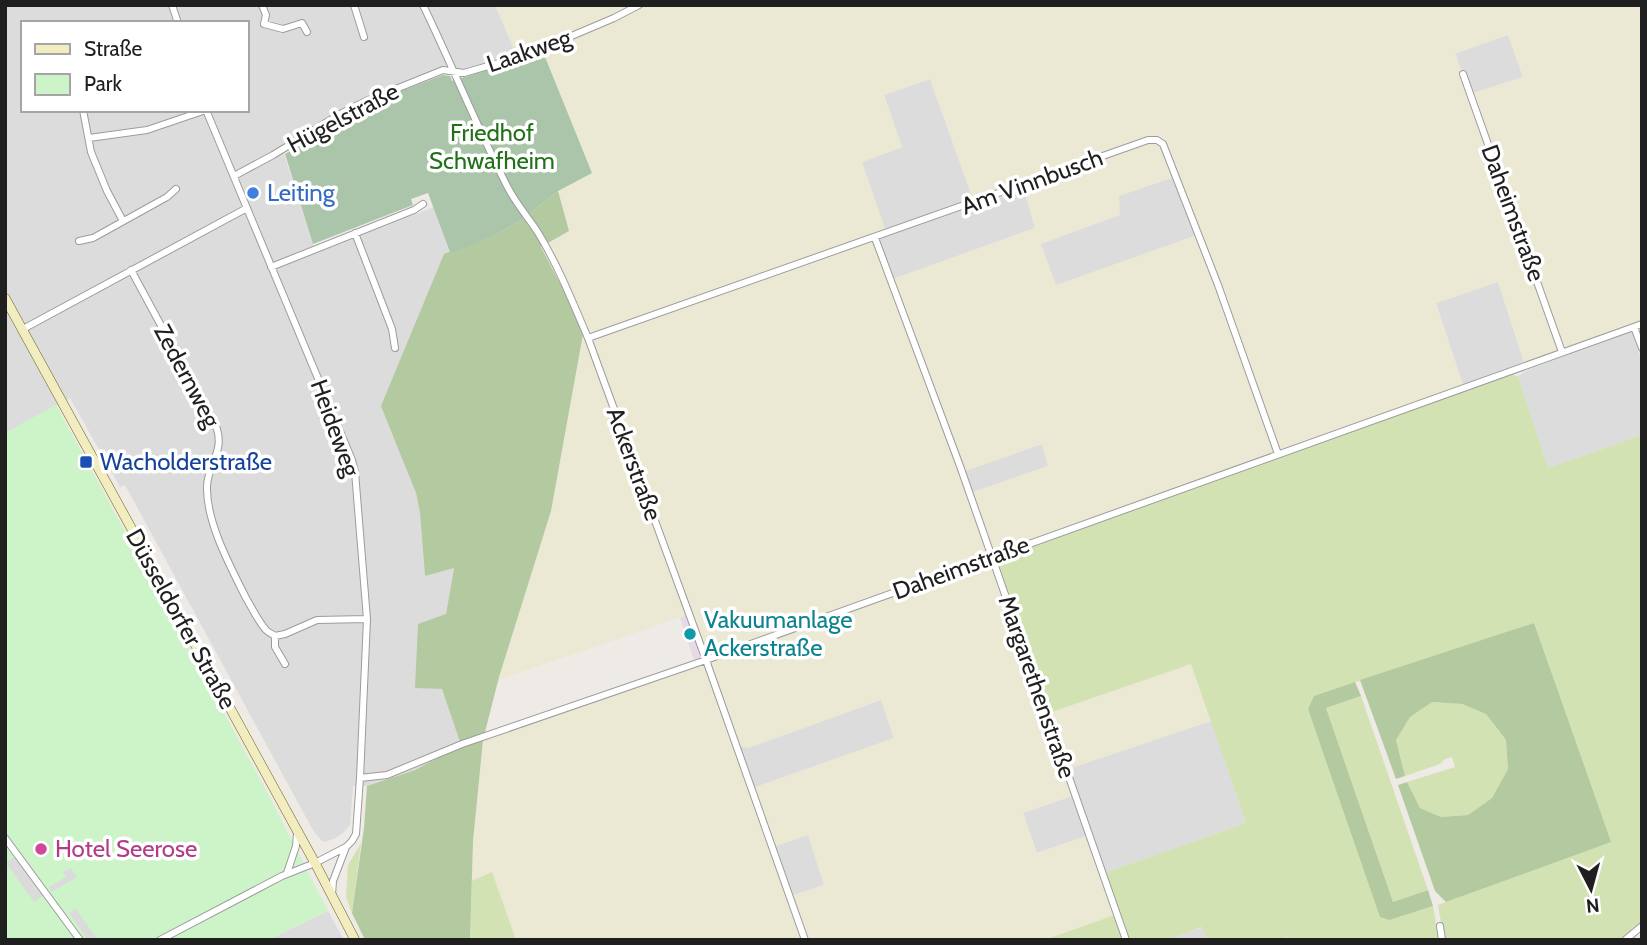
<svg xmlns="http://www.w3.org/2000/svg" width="1647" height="945" font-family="Cabin,sans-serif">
	<rect width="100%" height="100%" fill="#eeeae6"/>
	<!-- residential -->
	<path fill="#dddcdc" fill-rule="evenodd" d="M5 5H495L517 56 463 70 446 67 365 99 281 145 316 253 434 207 450 252 444 255 402 455 416 493 420 513 425 576 454 567 446 614 415 687 442 689 462 748 439 757 415 770 367 786H353L350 825 343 833 334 839 323 842 314 832 125 485 120 487 70 398 5 433ZM23 23H247V110H23Z
		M1508 35 1523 77 1470 94 1455 53Z
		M930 79 975 204 1023 187 1035 228 893 279 879 242 881 237 862 162 902 147 884 95Z
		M1174 177 1197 235 1056 286 1040 244 1119 215V196Z
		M1498 282 1524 362 1463 385 1436 303Z
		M1631 331 1642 360V435L1548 468 1518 376 1529 369Z
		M1042 444 1048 466 970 493 962 472Z
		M881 700 894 738 753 788 738 746 748 748Z
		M1211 721 1246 823 1104 873 1068 769Z
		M1072 796 1086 836 1037 853 1023 813Z
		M808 834 824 885 791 896 774 847Z
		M328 911 344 940H268Z
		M1203 927 1207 940H1167Z"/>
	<!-- industrial -->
	<path fill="#e7d9e7" d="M687 615 701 658 694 660 680 618Z"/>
	<!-- farmland -->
	<path fill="#ebe8d4" d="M495 5H632L574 33 517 56Z
		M644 5H1642V322L1573 346 1568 347 1562 343 1474 93 1523 77 1508 35 1455 54 1463 74 1468 97 1557 341 1558 345 1557 350 1553 353 1524 362 1498 282 1436 303 1463 385 1286 448H1281L1276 442 1220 285 1161 134 973 200 930 79 884 95 902 147 862 162 886 231 594 332 589 330 585 323 548 244 569 231 558 191 591 173 543 52 616 20Z
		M1148 142 1156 143 1162 146 1174 177 1119 196 1120 215 1041 244 1056 285 1197 235 1272 444V452L999 551H992L970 493 1048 466 1042 444 962 472 893 279 1035 228 1023 187Z
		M868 242H872L876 245 986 550V556L713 654H707L704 650 594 344V339Z
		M583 334 687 615 498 680 551 511Z
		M987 562 992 567 1072 796 1023 813 1037 853 1086 836 1115 915 1044 940H807L791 896 824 885 808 835 774 847 753 788 894 738 881 700 748 748 738 746 709 665 711 660Z
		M1191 664 1211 721 1068 769 1049 713Z
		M700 665 706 668 802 940H516L492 872 472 881 473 841 483 740Z"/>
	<!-- grass -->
	<path fill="#d3e2b3" d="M1512 375 1518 376 1548 468 1642 435V922L1621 940H1444L1438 905 1610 842 1534 623 1314 696 1308 709 1391 920 1433 906 1439 940H1289L1288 937 1281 940H1207L1202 927 1167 940H1128L1104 873 1246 823 1191 664 1049 713 996 562 1001 555Z
		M1361 696 1428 890 1393 902 1326 708Z
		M1432 702 1462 704 1486 714 1506 740 1508 769 1492 798 1468 815 1441 817 1420 808 1407 782 1455 767 1452 757 1445 759 1440 764 1405 776 1396 740 1410 717Z
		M361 843 352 913 346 897 348 865Z
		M492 872 516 940H470L472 881Z
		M1115 915 1123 939 1122 940H1044Z"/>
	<!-- forest -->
	<path fill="#b3c9a0" d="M558 191 569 231 541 247 564 291 583 334 551 511 499 677 483 740 473 841 470 940H365L352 913 364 828 367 786 415 770 439 757 462 748 442 689 415 688 418 624 446 614 454 568 425 576 420 513 416 493 381 406 444 254 492 237 523 219Z
		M1534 623 1611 842 1446 902 1435 891 1398 785 1407 782 1420 808 1441 817 1468 815 1492 798 1508 769 1506 740 1486 714 1462 704 1432 702 1410 717 1396 740 1405 776 1396 779 1360 680Z
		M1355 682 1361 696 1326 708 1393 902 1428 890 1433 906 1390 920 1380 917 1308 709 1314 696Z"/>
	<!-- cemetery -->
	<path fill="#abc5aa" d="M543 52 592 173 558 191 523 219 492 237 450 253 444 254 450 252 428 193 411 199 413 205 313 244 285 154 375 101 443 75 450 76 452 81Z"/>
	<!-- park -->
	<path fill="#cdf3c9" d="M56 405 268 794 328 911 268 940H5V433Z"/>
	<!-- parking -->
	<path fill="#dbdbdb" d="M15 856 44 895 34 902 6 863Z
		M71 868 77 877 52 892 49 887 66 877 63 872Z
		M75 908 98 940H88L69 913Z"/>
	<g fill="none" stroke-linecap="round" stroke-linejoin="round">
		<!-- minor casing -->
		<g stroke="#9c9c9c" stroke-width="8">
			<path id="minor" d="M172 5 178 23
				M262 5 266 15 264 24 283 29 302 23 307 32
				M354 5 364 37
				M423 5C452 65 477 127 507 186 515 202 527 216 537 231 557 263 573 303 588 338L706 660 805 940
				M1463 74 1562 352
				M83 110 91 152 107 191 123 221
				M89 138 147 130 206 110
				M234 176 273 155 342 113 366 101 443 70 464 73 529 54 614 18 639 5
				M355 233 392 329 395 348
				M875 238 960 466 1126 940
				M79 241 93 238 167 197 176 189
				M271 267 414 210 423 204
				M131 270 217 429C224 452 208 464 207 486 206 522 230 566 246 598 252 608 258 621 266 630 269 633 272 634 275 636L285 634 317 620 367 619
				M1634 327 1642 348
				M23 329 247 208
				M588 338 1148 140H1157L1163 144 1218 285 1278 454
				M275 636V647L285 664
				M360 778 387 775 462 744 706 660 1642 324
				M5 838 80 940
				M287 873 296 846 297 833
				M332 895 333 881 346 847
				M1440 926 1442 940
				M160 940 282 876 315 863 346 847 352 841 356 834 360 778 367 619 355 472 352 460 206 110
				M1625 940 1642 926"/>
		</g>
		<!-- secondary casing -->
		<g stroke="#696312" stroke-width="10">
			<path id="secondary" d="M5 298 315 863 355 940"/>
		</g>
		<!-- minor -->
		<use href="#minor" stroke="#fff" stroke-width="6"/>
		<!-- secondary -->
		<use href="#secondary" stroke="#f2ecc1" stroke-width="9"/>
	</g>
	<!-- markers -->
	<circle fill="#3f7fe0" stroke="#fff" stroke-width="2.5" cx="253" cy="193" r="7"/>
	<rect fill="#1a4fb4" stroke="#fff" stroke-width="2.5" x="79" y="455" width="14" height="14" rx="3.5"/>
	<circle fill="#0f9aa8" stroke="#fff" stroke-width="2.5" cx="690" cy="634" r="7"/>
	<circle fill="#d1479c" stroke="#fff" stroke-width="2.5" cx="41" cy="849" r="7"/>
	<g text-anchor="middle" stroke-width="7" stroke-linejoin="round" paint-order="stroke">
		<!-- street labels -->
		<g font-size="24" fill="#1f1f1f" stroke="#fff">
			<text transform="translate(529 51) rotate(-19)" y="8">Laakweg</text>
			<text transform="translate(343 118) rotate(-28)" y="8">Hügelstraße</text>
			<text transform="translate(1032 182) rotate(-20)" y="8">Am Vinnbusch</text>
			<text transform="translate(1513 213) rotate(70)" y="8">Daheimstraße</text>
			<text transform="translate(187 376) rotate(62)" y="8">Zedernweg</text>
			<text transform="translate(335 428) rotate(70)" y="8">Heideweg</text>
			<text transform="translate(634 464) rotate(70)" y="8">Ackerstraße</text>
			<text transform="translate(961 568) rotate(-20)" y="8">Daheimstraße</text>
			<text transform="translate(181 619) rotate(61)" y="8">Düsseldorfer Straße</text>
			<text transform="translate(1037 687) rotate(71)" y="8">Margarethenstraße</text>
		</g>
		<!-- park labels -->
		<g font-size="24" fill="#227119" stroke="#fff">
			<text x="492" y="141">Friedhof<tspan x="492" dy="28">Schwafheim</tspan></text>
		</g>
		<!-- shop labels -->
		<g font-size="24" fill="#366cbe" stroke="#fff" text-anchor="start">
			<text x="267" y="201">Leiting</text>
		</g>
		<!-- transit labels -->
		<g font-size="24" fill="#164399" stroke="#fff" text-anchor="start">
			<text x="100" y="470">Wacholderstraße</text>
		</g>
		<!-- culture labels -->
		<g font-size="24" fill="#0d838f" stroke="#fff" text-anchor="start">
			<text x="704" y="628">Vakuumanlage<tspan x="704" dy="28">Ackerstraße</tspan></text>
		</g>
		<!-- hotel labels -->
		<g font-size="24" fill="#b23c85" stroke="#fff" text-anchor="start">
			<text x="55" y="857">Hotel Seerose</text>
		</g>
	</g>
	<!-- border -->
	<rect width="1647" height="945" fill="none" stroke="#1f1f1f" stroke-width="14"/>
	<!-- legend -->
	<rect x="21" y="21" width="228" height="91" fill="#ffffff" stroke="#a5a5a5" stroke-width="2"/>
	<rect x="35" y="44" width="35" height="10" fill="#f2ecc1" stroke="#a5a5a5" stroke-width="2"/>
	<text x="84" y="56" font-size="21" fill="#1f1f1f">Straße</text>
	<rect x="35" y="74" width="35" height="21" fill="#cdf3c9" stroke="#a5a5a5" stroke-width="2"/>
	<text x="84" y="91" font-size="21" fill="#1f1f1f">Park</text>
	<!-- north arrow -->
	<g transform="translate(1591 889) rotate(174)" stroke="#ffffff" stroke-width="5" paint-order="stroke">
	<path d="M0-5L12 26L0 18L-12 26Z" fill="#1f1f1f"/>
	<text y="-10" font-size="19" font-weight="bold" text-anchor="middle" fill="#1f1f1f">N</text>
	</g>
</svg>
